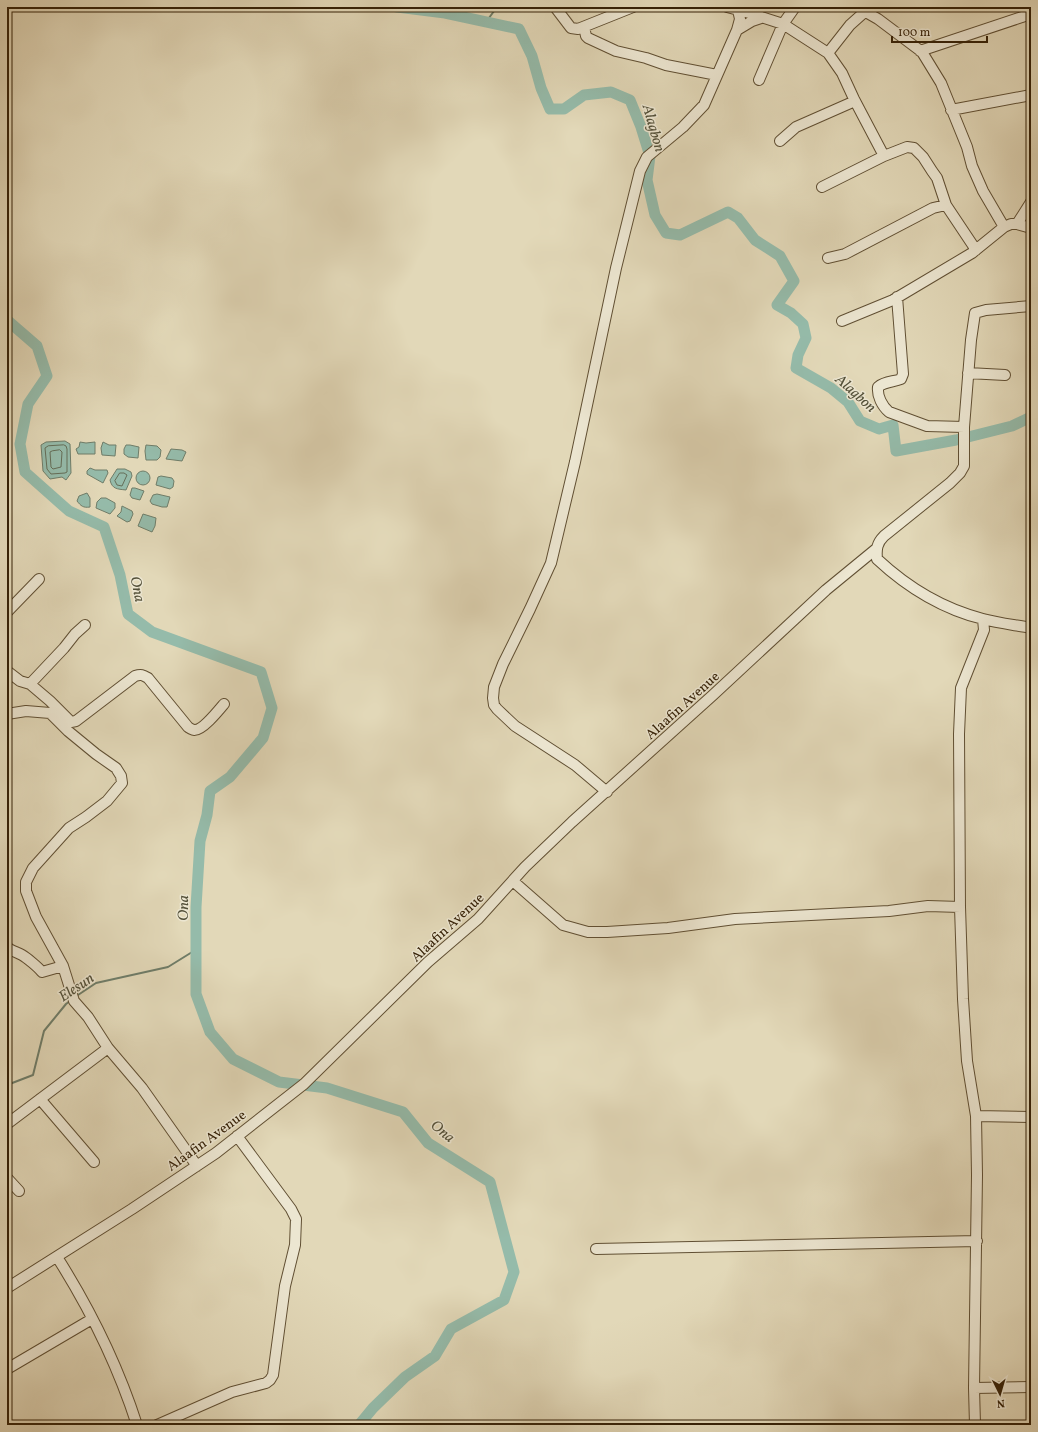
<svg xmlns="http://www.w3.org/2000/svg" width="1038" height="1432" font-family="Vollkorn,serif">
	<rect width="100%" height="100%" fill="#e2d8b8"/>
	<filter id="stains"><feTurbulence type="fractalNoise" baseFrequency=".005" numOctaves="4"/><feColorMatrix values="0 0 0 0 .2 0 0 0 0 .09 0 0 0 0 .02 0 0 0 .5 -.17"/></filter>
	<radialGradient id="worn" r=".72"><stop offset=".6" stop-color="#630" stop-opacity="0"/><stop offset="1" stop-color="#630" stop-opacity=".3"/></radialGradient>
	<!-- water -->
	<path fill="#95bbaa" stroke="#6f7d69" d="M65 441 70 444 71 473 66 480 62 477 50 479 43 471 41 445 46 442Z
		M80 442 86 443 95 442V454H78L76 449 79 447Z
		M103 442 109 445H116L115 456 102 455 101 448Z
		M126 445H130L139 447 138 458 128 457 124 454V449Z
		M146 445 157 446 161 450 160 457 157 460H146L145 451Z
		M171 449 182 450 186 452 182 461 166 459Z
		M90 468 95 470H107L108 473 103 483 87 474V471Z
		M117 469H125L131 472 132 476 126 490C117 489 112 489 110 480Z
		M136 478a7 7 0 1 1 14 0a7 7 0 1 1-14 0Z
		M161 476 172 478 174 481 173 487 170 489 156 485 158 477Z
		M132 488H135L144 491 140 500 132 498 130 495Z
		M87 493 90 498V507C83 508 81 506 77 501L79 496Z
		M157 494 170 497 167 507H162L152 504 150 501 153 495Z
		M101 498H106L115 503V508L110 514 96 508 97 502Z
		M122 506 132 511 133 514 130 521 127 522 117 516 121 512Z
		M143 514 156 518 155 526 152 532 138 526Z"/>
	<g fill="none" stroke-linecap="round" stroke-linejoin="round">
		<!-- shore -->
		<path stroke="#656e58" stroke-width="1" d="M64 445 66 446 67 449V472L65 473 51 474 47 469 45 448 48 446Z
			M60 450 62 452 61 467 53 469 51 467 50 452 52 451Z
			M120 473H124L127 475 122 486 117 485 115 481Z"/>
		<!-- stream -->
		<path stroke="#6f7d69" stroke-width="2" d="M486 22 497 7
			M75 997 96 983 168 967 197 949
			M7 1085 33 1075 44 1031 66 1004 70 1001"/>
		<!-- river -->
		<path stroke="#95bbaa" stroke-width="11" d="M397 7 445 13 519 29 532 56 541 88 550 109H564L584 95 611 92 630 100 641 127 650 156 647 180 655 215 666 233 680 235 728 212 738 218 755 240 780 256 794 281 777 305 791 313 803 324 806 338 798 355 796 368 831 388 848 402 860 421 879 429 893 425 896 451 956 440 1012 426 1031 417
			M7 320 37 346 47 376 28 404 20 444 25 472 69 511 104 527 120 575 128 614 152 632 261 672 272 708 263 738 230 777 210 791 207 815 200 841 196 907V994L210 1032 233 1059 279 1082 327 1088 403 1112 428 1143 490 1182 514 1272 504 1300 451 1329 435 1356 405 1377 373 1408 359 1425"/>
		<!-- minor casing -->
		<g stroke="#604f33" stroke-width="12">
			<path id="minor" d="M555 7 571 28 578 29 633 7
				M727 7 746 12 783 24 828 53 842 73 854 99 884 156
				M864 11 878 19 922 52 941 83 967 147 972 166 983 191 1004 227
				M584 27 586 36 588 38 616 51 646 58 666 65 717 75
				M737 30 752 21 761 18
				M920 51 1031 14
				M828 53 850 25 869 8
				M759 80 783 24 795 7
				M951 110 1031 95
				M780 141 796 127 855 101
				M822 187 884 156 907 147 914 148 923 157 932 171 937 178 946 205 976 250
				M1017 224 1031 202
				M828 258 845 254 933 208 946 205
				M897 297 903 374 901 379C894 382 885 381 878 387 877 396 882 406 889 412L927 426 964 427
				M1031 306 986 310 975 313 971 340 964 427V466L960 473 950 483 884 536C877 543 876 549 877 559 907 587 943 609 983 619 998 623 1015 625 1031 628
				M842 321 893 300 972 253 1004 227 1011 224H1017L1031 228
				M968 373 1005 375
				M7 612 39 579
				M7 671 20 681 30 684 50 701 71 722 76 721 135 676C141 674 143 675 148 678L188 727C189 728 193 730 194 730 202 731 219 710 224 704
				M30 684 64 648 75 634 85 625
				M7 714 26 711 50 713 68 731 96 754 116 768 121 776 122 783 107 801 86 817 69 828 33 868 26 882V891L36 917 63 966 74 1001 88 1017 108 1048 142 1088 197 1166
				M607 792 575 765 515 726 497 709 494 705 493 698 494 687 503 664 530 609 551 563 575 462 616 268 640 171 647 157 683 127 704 105 737 30 740 19 738 10
				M514 882 563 925 588 932H607L668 928 735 919 889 911 928 906 960 907
				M7 947C11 951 17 952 22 955 27 958 38 967 42 972L63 966
				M40 1099 94 1162
				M976 1116 1031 1117
				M7 1124 108 1048
				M7 1178 19 1191
				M596 1249 977 1241
				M57 1257C90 1309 118 1366 137 1425
				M7 1288 132 1209 216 1153 304 1084 428 962 478 919 525 867 572 822 713 695 826 590 876 549
				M7 1369 92 1319
				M974 1388 1031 1387
				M157 1425 232 1392 266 1383 270 1380 273 1375 285 1286 295 1245 296 1219 291 1209 237 1136
				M975 1425 974 1388 977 1175 976 1116 967 1061 963 999 960 907 959 734 961 688 984 630 983 619"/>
		</g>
		<!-- minor -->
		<use href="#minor" stroke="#ece6d1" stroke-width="10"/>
	</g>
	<g text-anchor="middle" stroke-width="3" stroke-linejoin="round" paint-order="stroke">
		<!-- street labels -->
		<g font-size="14" fill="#352107" stroke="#ece6d1">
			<text transform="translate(682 705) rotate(-42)" y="5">Alaafin Avenue</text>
			<text transform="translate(447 927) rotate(-43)" y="5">Alaafin Avenue</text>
			<text transform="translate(206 1140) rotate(-36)" y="5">Alaafin Avenue</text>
		</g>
		<!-- water labels -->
		<g font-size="15" font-style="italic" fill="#524f38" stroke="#ece6d1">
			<text transform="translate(654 128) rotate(74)" y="5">Alagbon</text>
			<text transform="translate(856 393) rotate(42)" y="5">Alagbon</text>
			<text transform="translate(138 589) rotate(79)" y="5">Ona</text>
			<text transform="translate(183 908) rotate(-89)" y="5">Ona</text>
			<text transform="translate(76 987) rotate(-34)" y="5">Elesun</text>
			<text transform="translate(443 1131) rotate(40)" y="5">Ona</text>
		</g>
	</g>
	<!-- margin -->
	<rect width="1038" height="1432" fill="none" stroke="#e2d8b8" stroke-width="24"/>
	<rect x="8" y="8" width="1022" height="1416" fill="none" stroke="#352107" stroke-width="2"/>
	<rect x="12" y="12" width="1014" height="1408" fill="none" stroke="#352107"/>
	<!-- north arrow -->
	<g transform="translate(1000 1394) rotate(175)" stroke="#ece6d1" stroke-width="3" paint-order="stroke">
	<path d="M0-3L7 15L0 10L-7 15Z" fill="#352107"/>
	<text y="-6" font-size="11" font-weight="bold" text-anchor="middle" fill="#352107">N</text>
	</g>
	<!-- scale -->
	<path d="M892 36v6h95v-6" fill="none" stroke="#352107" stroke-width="2"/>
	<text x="898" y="36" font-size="12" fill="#352107" stroke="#ece6d1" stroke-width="3" paint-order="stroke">100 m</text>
	<rect width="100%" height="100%" filter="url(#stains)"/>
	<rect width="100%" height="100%" fill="url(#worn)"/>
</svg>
